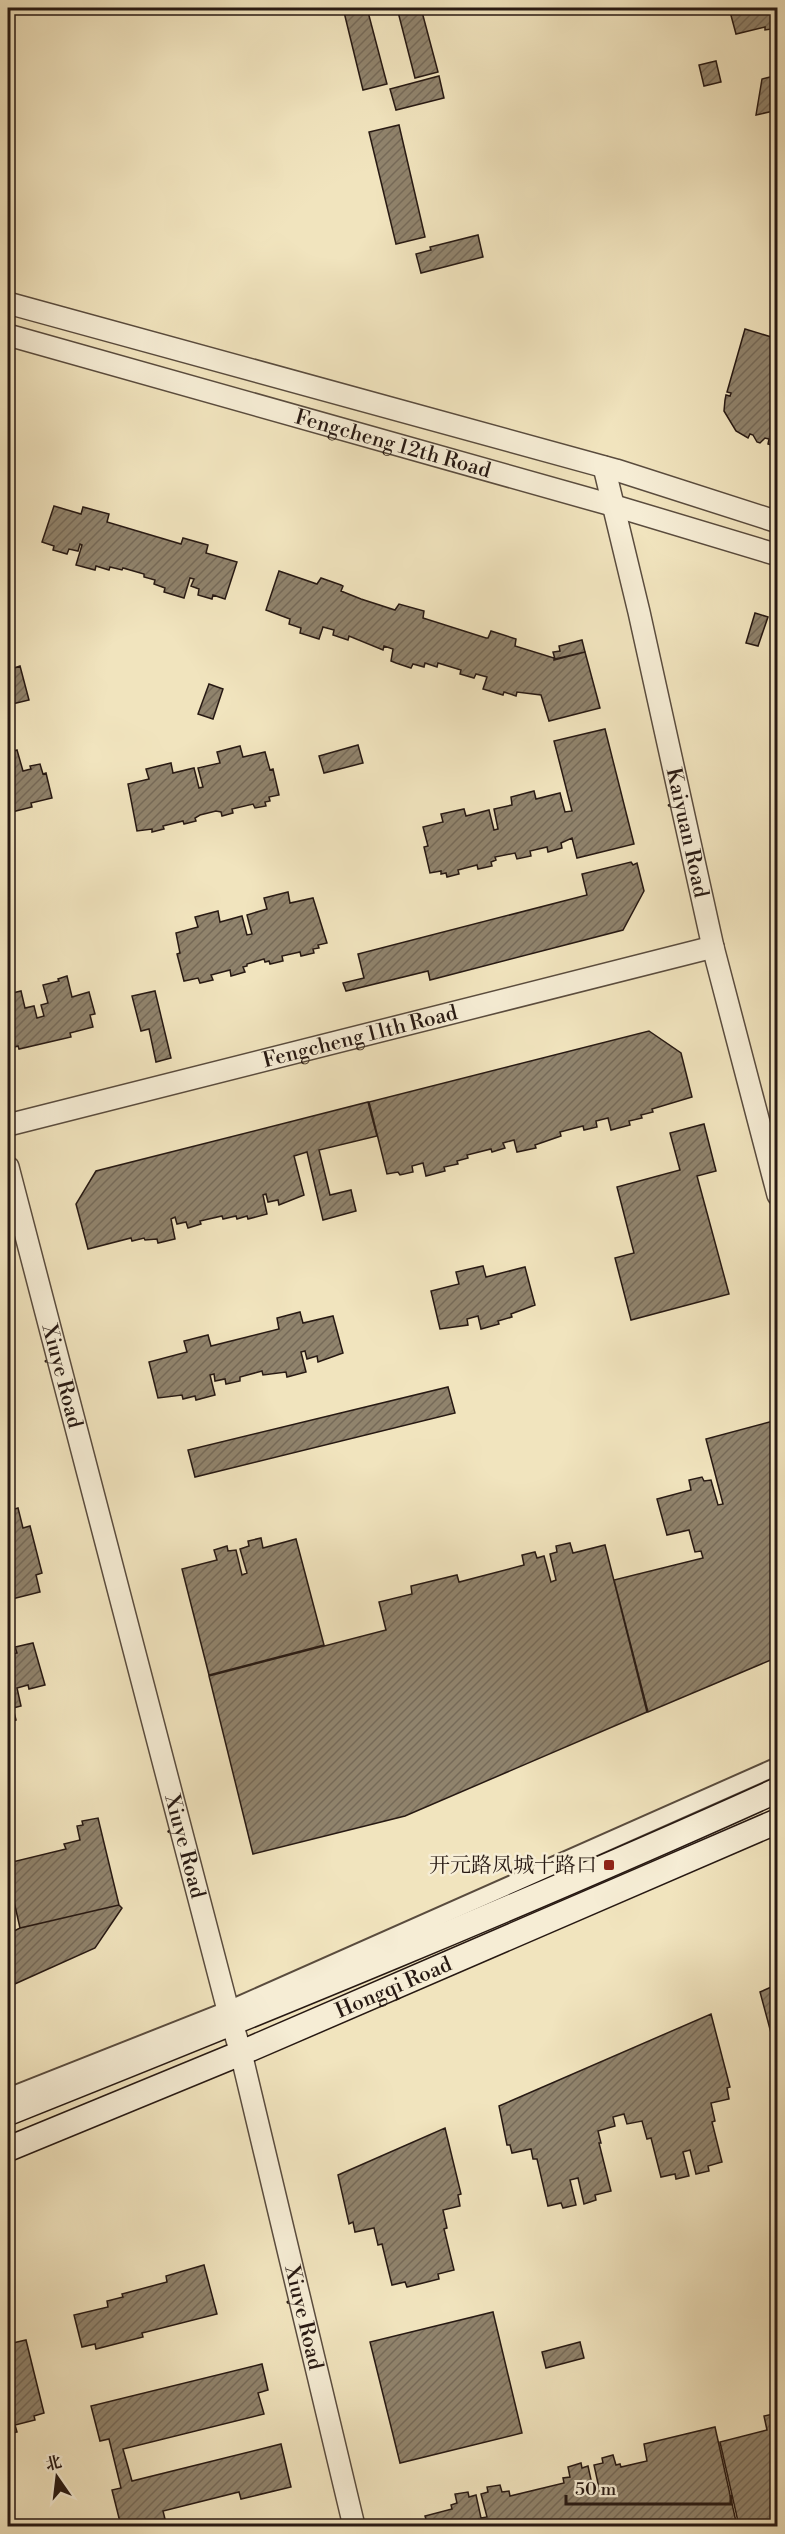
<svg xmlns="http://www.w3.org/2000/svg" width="785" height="2534" font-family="'Libre Bodoni','Noto Serif SC',serif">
	<defs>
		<pattern id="building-hatch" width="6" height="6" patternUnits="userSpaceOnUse" patternTransform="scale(1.5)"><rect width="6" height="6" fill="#90836c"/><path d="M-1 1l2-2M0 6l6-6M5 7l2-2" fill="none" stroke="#766a58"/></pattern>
	</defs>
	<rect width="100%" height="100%" fill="#f1e4be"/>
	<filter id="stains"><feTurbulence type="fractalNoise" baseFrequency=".00333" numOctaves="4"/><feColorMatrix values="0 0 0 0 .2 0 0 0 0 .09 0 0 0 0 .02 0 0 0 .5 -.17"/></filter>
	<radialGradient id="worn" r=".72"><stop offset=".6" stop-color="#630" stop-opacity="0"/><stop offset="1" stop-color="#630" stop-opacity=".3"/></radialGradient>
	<!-- building -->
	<path fill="url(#building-hatch)" stroke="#271913" stroke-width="1.5" d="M343 8H367L387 84 363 90Z
		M397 8H421L438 72 415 78Z
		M729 8H778V28L765 30V27L736 34Z
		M716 61 721 82 704 86 699 65Z
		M778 75V110L756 115 762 79Z
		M439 76 444 98 396 110 390 89Z
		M399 125 425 237 396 244 369 132Z
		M478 235 483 257 421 273 416 254 431 250 430 247Z
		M745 329 778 339V447L768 444 769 439 765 438 760 443 757 442 753 435 750 434 748 438 736 431 724 411 725 400 726 395 730 396 731 393 727 392Z
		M8 394 13 395 8 427Z
		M54 506 81 514 83 507 109 514 107 522 181 544 183 538 208 545 206 553 237 562 225 599 213 595 212 599 198 595 199 589 191 586 194 579 190 578 184 598 164 592 165 588 154 584 155 580 144 577V574L123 568 122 570 110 567 109 570 96 566 95 570 76 565 82 545 80 544 78 551 69 549 67 554 53 550 54 546 42 542Z
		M279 571 317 584 321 578 341 585 343 586 341 591 361 599 395 610 399 604 424 611 423 618 486 638H488L491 631 516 639 515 646 554 658V660L585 652 600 708 549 721 541 695 517 692 516 696 504 692 503 695 483 689 487 677 476 674 474 678 460 674 461 670 438 663 437 667 425 663 424 667 413 664 411 668 396 663 391 661 393 649 384 646 383 650 349 636 348 640 333 635 334 630 323 627 319 639 300 633 301 628 289 624 290 619 266 610Z
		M755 613 768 617 758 646 746 643Z
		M778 634V652L773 651Z
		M582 640 585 652 555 659 553 652 560 651 559 646Z
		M20 666 29 700 8 705V670Z
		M209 684 223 689 213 719 198 714Z
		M605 729 634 844 577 858 572 838 561 843 562 848 548 852 547 847 530 851 531 856 517 859 515 853 495 857 496 860 491 862 492 866 478 869 477 865 458 870 459 874 447 877 446 873 441 874V871L430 873 424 847 428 846 423 827 443 822 441 814 464 809 466 816 489 810 494 830 498 829 494 809 512 805 511 797 534 791 536 799 560 793 565 812 572 811 554 741Z
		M358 745 363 763 324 773 319 756Z
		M240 746 243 757 265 752 270 770 273 769 279 795 269 797 270 801 265 802 266 806 255 808 253 804 232 809 233 813 222 816 221 812 216 811 200 815 195 818 196 821 184 824 183 821 163 826 164 829 152 832V829L137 831 128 784 149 779 146 769 171 763 173 773 194 768 199 788 203 787 198 768 220 763 217 752Z
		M17 750 23 771 31 769 30 766 40 764 43 774 46 773 52 798 31 803 32 807 8 813V753Z
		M778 794V813L773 795Z
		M631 862 633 865 637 863 644 891 623 930 430 980 428 971 346 991 343 983 364 978 358 954 587 895 582 874Z
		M288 892 290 903 313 898 327 943 318 945 319 948 313 949 314 953 301 956 300 952 282 956 283 961 270 964 269 961 265 962 264 959 247 964V966L243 967 245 972 231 976 230 970 211 975 213 980 200 983 198 978 184 981 177 954 180 953 176 933 198 927 195 917 218 911 220 922 242 916 247 935 252 934 247 915 267 909 264 898Z
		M67 976 72 997 89 992 95 1014 90 1015 93 1027 70 1033 71 1037 19 1049 18 1046 8 1049V994L21 991 25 1008 34 1006 37 1018 44 1016 41 1005 48 1003 43 985 59 981 58 979Z
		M155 991 171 1058 156 1062 149 1029 141 1031 132 996Z
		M649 1031 681 1053 692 1097 652 1109 653 1112 641 1115 642 1118 629 1121 630 1125 611 1130 608 1118 596 1121 597 1127 584 1130 583 1126 560 1132 561 1136 535 1145 536 1148 517 1152 514 1140 503 1143 505 1148 492 1152 491 1149 467 1155 468 1158 457 1161 458 1164 444 1167 445 1171 426 1176 423 1163 412 1166 413 1172 400 1175 398 1172 387 1174 369 1102Z
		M368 1102 377 1136 319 1150 330 1195 351 1190 356 1211 323 1220 307 1152 294 1156 304 1195 279 1205 278 1200 268 1202 266 1194 263 1195 267 1214 248 1219 247 1216 237 1219 236 1216 223 1219 222 1216 200 1221 201 1224 188 1228 186 1222 177 1224 175 1217 171 1219 175 1239 158 1243 157 1239 145 1240 144 1238 132 1241 131 1238 88 1249 76 1204 96 1171Z
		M704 1124 716 1171 697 1176 729 1294 631 1320 615 1258 634 1253 617 1187 680 1170 670 1133Z
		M483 1266 486 1277 525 1267 535 1305 511 1314 512 1317 498 1321 499 1324 481 1329 478 1316 467 1319 468 1325 440 1329 431 1291 459 1284 456 1272Z
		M300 1312 303 1323 333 1316 343 1353 318 1362 317 1356 307 1359 305 1351 301 1352 306 1372 287 1377 286 1372 263 1375 262 1371 240 1377V1381L226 1384 225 1379 215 1381 214 1374 210 1375 215 1395 196 1400 195 1396 183 1399 182 1395 158 1398 149 1362 187 1352 184 1341 208 1335 211 1346 279 1329 277 1318Z
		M448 1387 455 1413 195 1477 188 1450Z
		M777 1420 778 1657 648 1712 614 1580 703 1558 701 1551 695 1552 689 1530 667 1535 657 1499 691 1490 689 1480 702 1477 704 1481 711 1480 718 1505 723 1504 706 1439Z
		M18 1508 23 1528 30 1526 42 1573 36 1575 40 1592 8 1600V1511Z
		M261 1538 263 1548 296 1539 324 1645 209 1675 182 1569 217 1560 214 1550 227 1546 228 1551 236 1550 242 1575 247 1573 240 1549 249 1546 248 1541Z
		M570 1543 573 1553 605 1545 647 1712 405 1816 253 1854 209 1676 386 1630 379 1602 412 1594 411 1586 457 1575 459 1582 524 1565 522 1555 535 1552 537 1558 544 1556 551 1582 556 1580 550 1554 557 1552 556 1546Z
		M33 1643 45 1685 29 1689 28 1685 17 1688 21 1706 13 1708 16 1720 8 1723V1655L17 1653 15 1647Z
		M98 1818 119 1905 20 1928 13 1897 8 1899V1863L66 1849 64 1844 80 1840 77 1826 83 1825 82 1821Z
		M119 1905 122 1908 95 1948 8 1987V1934L20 1928Z
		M778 1984V2059L760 1992Z
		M711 2014 730 2087 727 2088 729 2099 711 2103 715 2121 712 2122 722 2162 708 2166 709 2171 696 2174 690 2150 683 2152 689 2176 676 2179 675 2174 661 2177 651 2138 647 2139 642 2121 627 2124 624 2114 613 2117 615 2126 598 2131 601 2143H599L611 2191 595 2195 596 2200 584 2204 578 2178 570 2180 576 2205 563 2208 561 2203 548 2206 537 2159H533L531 2149 512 2153 510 2145H507L499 2106Z
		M445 2128 461 2194 458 2195 460 2206 443 2210 447 2228 444 2229 454 2270 438 2274 439 2279 407 2287 405 2282 392 2285 382 2244 378 2245 374 2228 355 2232 353 2222 349 2224 338 2175Z
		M204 2265 217 2314 142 2333 143 2337 96 2349 95 2344 82 2347 74 2315 108 2307 107 2301 123 2297 122 2294 167 2282 166 2276Z
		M493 2312 522 2433 400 2463 370 2342Z
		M26 2340 44 2413 34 2416 35 2420 15 2425 17 2432 8 2434 10 2440H8V2344Z
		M580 2342 584 2358 546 2368 542 2352Z
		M262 2364 268 2390 258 2393 264 2414 123 2449 132 2481 281 2444 291 2487 241 2499 239 2492 163 2511 166 2523 153 2526H121L112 2490 121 2488 109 2439 100 2441 91 2406Z
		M778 2413V2519L739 2526 720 2442 767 2430 764 2416Z
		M715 2427 737 2526H428L425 2516 452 2509 451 2505 457 2503 455 2494 468 2492 469 2497 476 2495 481 2518 487 2517 481 2494 488 2492 487 2487 500 2485 502 2492 509 2491 510 2496 564 2483 563 2478 570 2477 568 2467 581 2463 582 2468 588 2466 593 2489 599 2488 594 2465 603 2463 602 2458 613 2455 616 2465 620 2464 621 2467 647 2461 644 2444Z"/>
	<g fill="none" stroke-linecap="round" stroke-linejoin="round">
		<!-- minor casing -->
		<g stroke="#5a4c3e" stroke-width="20">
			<path id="minor" d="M8 2097 228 2010 778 1766"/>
		</g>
		<!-- tertiary casing -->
		<g stroke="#5a4c3e" stroke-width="24">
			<g id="tertiary">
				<path d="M8 303 616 470 778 522"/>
				<path id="s1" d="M8 335 615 506 778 555"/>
				<path id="s2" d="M604 467 639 612 713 947 778 1195"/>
				<path id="s3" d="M8 1125 713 947"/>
				<path id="s4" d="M8 1167 228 2010 241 2053 354 2526"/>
			</g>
		</g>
		<!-- secondary casing -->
		<g stroke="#271913" stroke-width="27">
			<g id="secondary">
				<path d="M8 2113C266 2010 524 1905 778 1790"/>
				<path id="s5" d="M8 2149 241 2053 778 1821"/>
			</g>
		</g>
		<!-- minor -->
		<use href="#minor" stroke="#f6edd5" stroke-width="16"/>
		<!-- tertiary -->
		<use href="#tertiary" stroke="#f6edd5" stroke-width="21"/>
		<!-- secondary -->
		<use href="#secondary" stroke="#f6edd5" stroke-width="24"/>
	</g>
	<!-- markers -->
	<rect fill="#8f2418" stroke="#f6edd5" stroke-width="2" x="603" y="1859" width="12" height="12" rx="3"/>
	<g text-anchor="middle" stroke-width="5" stroke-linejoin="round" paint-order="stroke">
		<!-- street labels -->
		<g font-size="21" fill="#271913" stroke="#f6edd5">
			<text dy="7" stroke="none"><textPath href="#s1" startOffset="400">Fengcheng 12th Road</textPath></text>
			<text dy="7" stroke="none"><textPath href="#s2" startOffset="375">Kaiyuan Road</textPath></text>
			<text dy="7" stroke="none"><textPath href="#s3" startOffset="363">Fengcheng 11th Road</textPath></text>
			<text dy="7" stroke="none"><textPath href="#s4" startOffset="216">Xiuye Road</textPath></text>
			<text dy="7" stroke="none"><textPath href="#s4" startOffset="702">Xiuye Road</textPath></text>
			<text dy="7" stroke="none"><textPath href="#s5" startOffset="418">Hongqi Road</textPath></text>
			<text dy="7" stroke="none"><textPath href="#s4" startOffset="1188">Xiuye Road</textPath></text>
		</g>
		<!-- poi labels -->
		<g font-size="21" fill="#271913" stroke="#f6edd5" text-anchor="end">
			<text x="597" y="1872">开元路凤城十路口</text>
		</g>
	</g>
	<!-- margin -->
	<rect width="785" height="2534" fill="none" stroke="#f1e4be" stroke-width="30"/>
	<rect x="9" y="9" width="767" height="2516" fill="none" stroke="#271913" stroke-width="3"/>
	<rect x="15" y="15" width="755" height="2504" fill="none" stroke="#271913" stroke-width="1.5"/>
	<!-- north arrow -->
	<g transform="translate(57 2477) rotate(346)" stroke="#f6edd5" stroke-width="4.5" paint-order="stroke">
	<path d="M0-4.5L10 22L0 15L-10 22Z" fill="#271913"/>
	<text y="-9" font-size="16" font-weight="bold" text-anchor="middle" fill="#271913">北</text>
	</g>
	<!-- scale -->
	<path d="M566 2495v9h165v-9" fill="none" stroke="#271913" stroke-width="3"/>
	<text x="575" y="2495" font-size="18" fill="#271913" stroke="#f6edd5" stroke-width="4.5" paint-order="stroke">50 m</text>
	<rect width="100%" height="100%" filter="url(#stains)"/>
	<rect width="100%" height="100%" fill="url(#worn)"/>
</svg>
